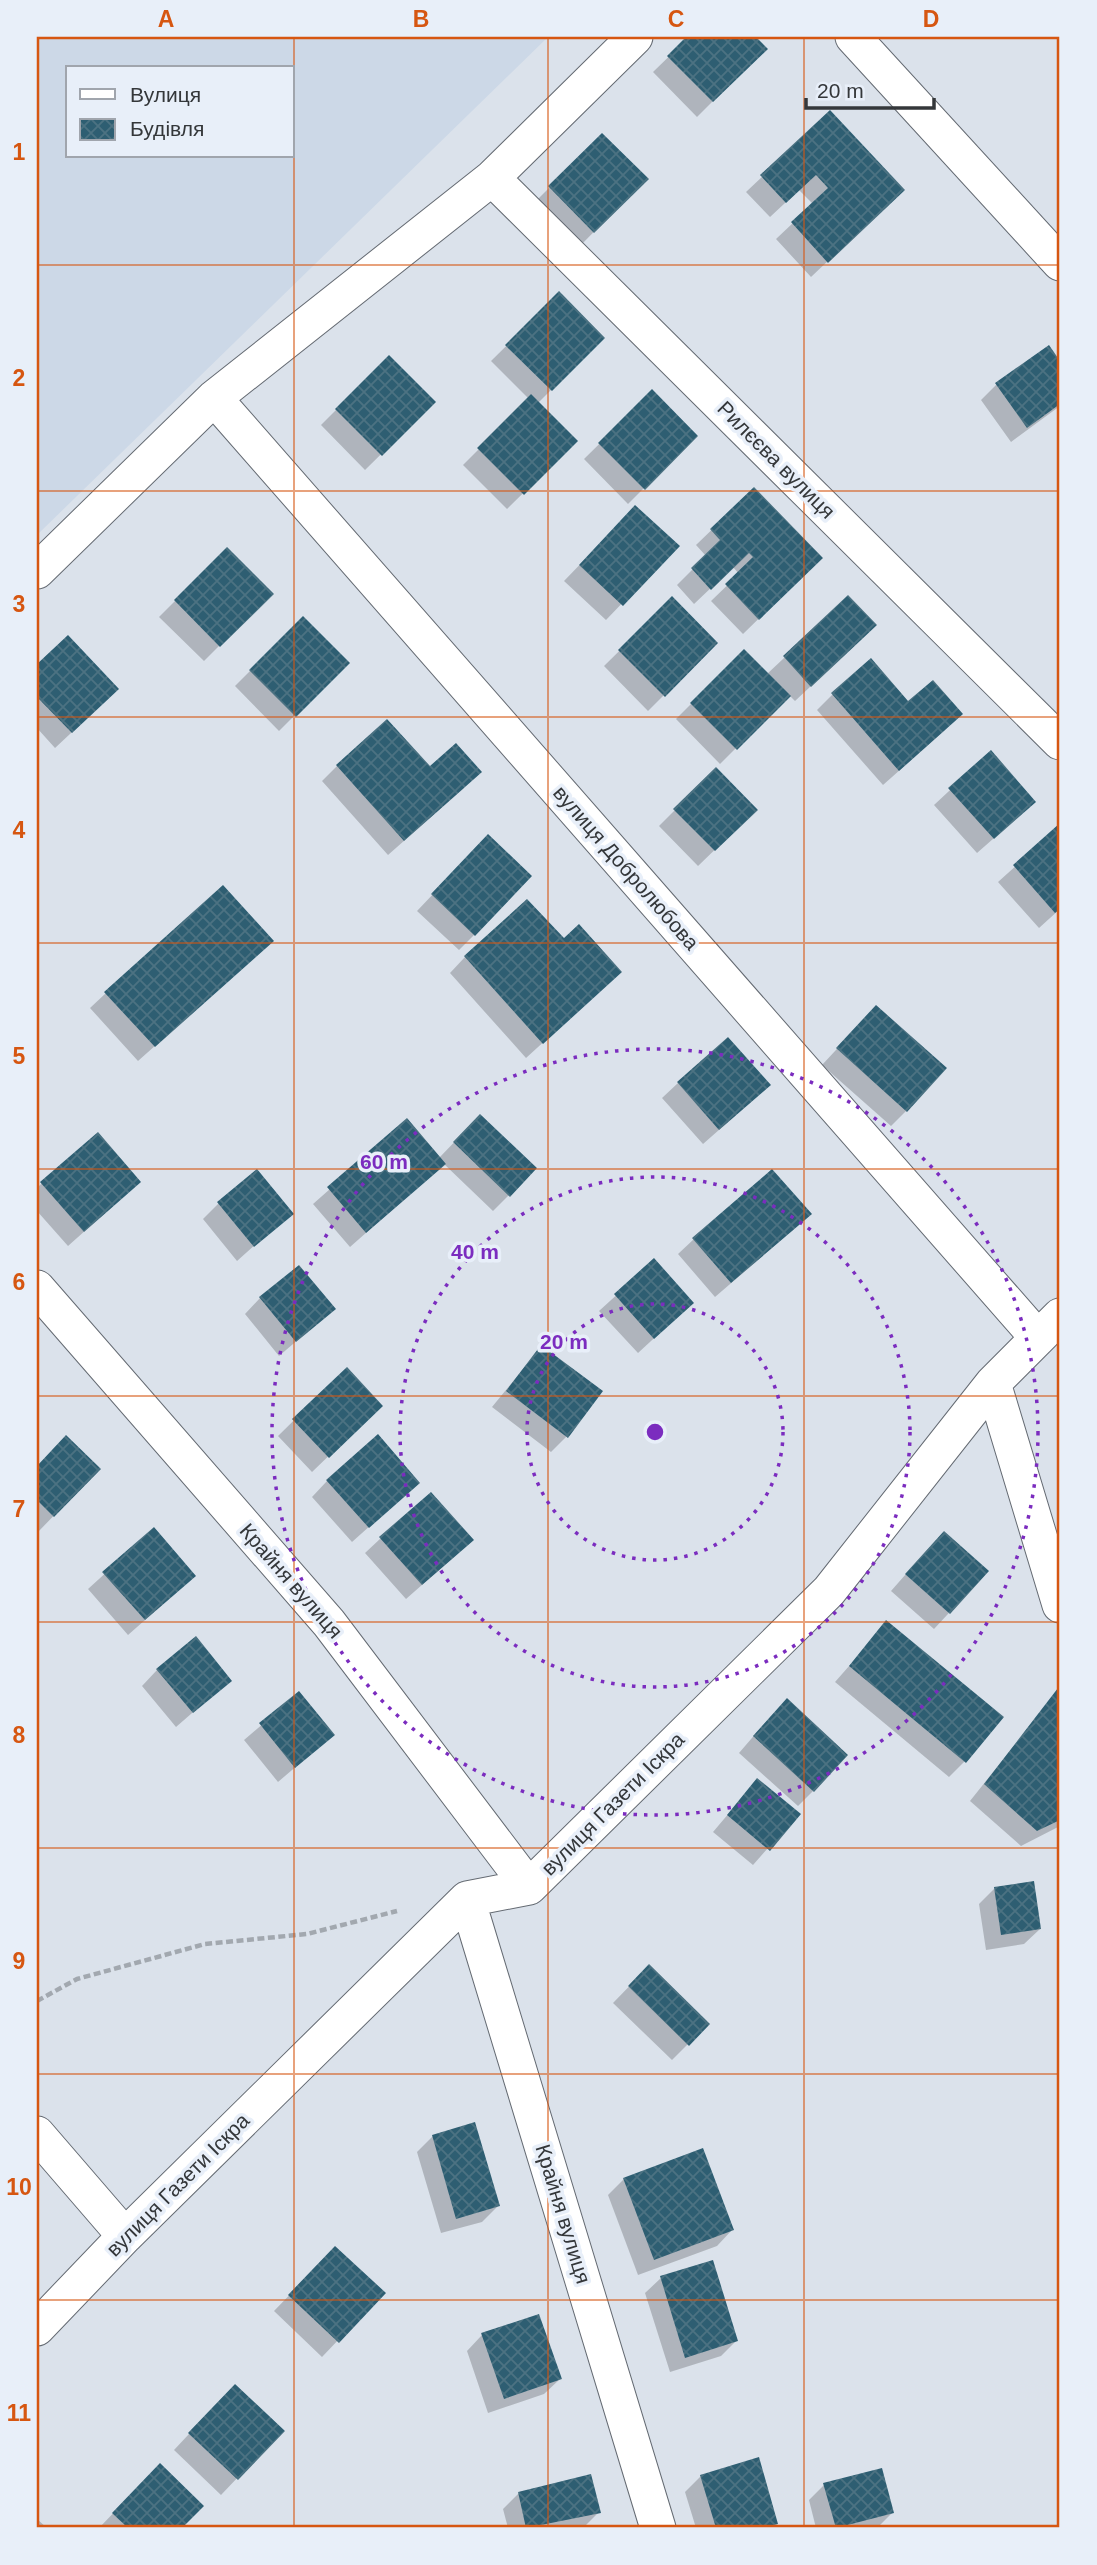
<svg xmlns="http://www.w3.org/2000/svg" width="1097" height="2565" font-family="Arial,sans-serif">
	<defs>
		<pattern id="building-cross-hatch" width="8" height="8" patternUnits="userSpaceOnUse" patternTransform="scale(1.75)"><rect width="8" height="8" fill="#2e5e72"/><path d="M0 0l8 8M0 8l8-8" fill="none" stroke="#4c7282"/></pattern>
	</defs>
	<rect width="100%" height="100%" fill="#dbe2eb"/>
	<!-- built -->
	<path fill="#ccd8e7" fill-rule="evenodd" d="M37 37H548L37 535ZM68 68H292V156H68Z"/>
	<!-- shadow -->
	<path fill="#0003" d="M689 37H753L765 49 697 117 653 72Z
		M830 113 887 205 811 277 776 239 813 204 799 190 770 217 746 192Z
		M602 135 646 179 578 248 534 203Z
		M559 294 603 338 538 403 576 441 507 509 463 465 529 399 491 361Z
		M1048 347 1060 364V406L1011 442 981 400 996 385Z
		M389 357 434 402 365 470 321 425Z
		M652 392 696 436 628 504 584 459Z
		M754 489 821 558 743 634 711 601 739 574 733 567 694 604 677 585 706 556 696 545Z
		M620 523 677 546 606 620 564 581Z
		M227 549 271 594 204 661 159 617Z
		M848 598 859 641 795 701 789 695 720 764 676 719 744 651 767 674Z
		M672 599 716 643 648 711 604 666Z
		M303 618 347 663 279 731 235 686Z
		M68 637 101 705 55 748 37 728V667Z
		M833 694 908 704 945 730 883 785 817 710Z
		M990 753 1018 817 977 853 934 805Z
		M337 766 430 768 464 788 388 855 322 781Z
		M716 769 756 810 698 866 659 826Z
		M1060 826V909L1039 928 998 882Z
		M473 852 474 935 459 950 417 911Z
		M256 956 138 1061 90 1008 106 993Z
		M465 957 604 987 526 1058 450 973Z
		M861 1023 906 1111 891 1126 822 1065Z
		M678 1083 753 1100 703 1144 662 1098Z
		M407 1121 439 1158 464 1132 509 1195 493 1211 444 1164 350 1247 313 1204Z
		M42 1183 123 1197 68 1246 37 1211V1188Z
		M219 1203 291 1213 237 1261 203 1219Z
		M794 1229 715 1297 678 1254 694 1239Z
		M654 1261 676 1318 638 1353 599 1311Z
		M260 1298 334 1309 279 1356 245 1314Z
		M541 1347 567 1436 551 1452 492 1407Z
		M346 1369 365 1421 312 1472 278 1436Z
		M66 1437 99 1469 38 1532 37 1467Z
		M327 1481 418 1483 352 1542 312 1497Z
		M154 1529 178 1591 128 1635 88 1589Z
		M381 1538 456 1555 406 1599 365 1553Z
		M928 1549 987 1572 934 1629 891 1591Z
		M887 1623 965 1761 949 1777 835 1682Z
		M157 1670 230 1680 176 1727 142 1686Z
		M1057 1692 1060 1703V1826L1021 1846 970 1801Z
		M299 1693 333 1735 278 1782 244 1740Z
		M771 1716 813 1791 798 1806 739 1753Z
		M757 1780 798 1814 753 1865 713 1832Z
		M995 1888 1040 1929 1024 1944 986 1950 979 1904Z
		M649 1966 708 2024 672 2060 613 2003Z
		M433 2136 498 2206 482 2222 441 2233 417 2152Z
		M624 2179 732 2230 717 2246 638 2275 608 2195Z
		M335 2248 383 2293 322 2357 274 2311Z
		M661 2278 736 2341 721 2356 670 2372 645 2293Z
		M482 2335 560 2379 544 2394 488 2413 467 2351Z
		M219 2402 282 2431 221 2495 174 2450Z
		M701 2476 776 2524 771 2528H696L685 2492Z
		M144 2481 201 2506 180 2528H99Z
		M824 2485 892 2513 877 2528H816L809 2500Z
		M519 2493 599 2512 583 2528H508L503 2509Z
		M37 2519 47 2528H37Z"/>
	<!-- building -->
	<path fill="url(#building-cross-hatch)" d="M686 37H756L768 49 713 102 667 56Z
		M830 110 905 190 828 263 791 222 828 188 816 175 786 203 760 175Z
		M602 133 649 179 594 233 548 186Z
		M559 291 605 338 552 391 505 345Z
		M1049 345 1060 361V404L1027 428 995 383Z
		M389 355 436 402 382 456 335 409Z
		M652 389 698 436 645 490 598 443Z
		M531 394 578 441 524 495 477 448Z
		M754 487 823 558 759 620 725 584 753 557 749 553 711 590 691 568 720 540 710 529Z
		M635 505 680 546 623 606 579 565Z
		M227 547 274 594 220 647 174 600Z
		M848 595 877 625 811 687 783 656Z
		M672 596 718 643 665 697 618 650Z
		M303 616 350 663 296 717 249 670Z
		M68 635 119 689 72 733 37 697V664Z
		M744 649 791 696 737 750 690 703Z
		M871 658 908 701 933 680 963 714 899 771 831 693Z
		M387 719 430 766 456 743 482 772 404 841 336 765Z
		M991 750 1036 802 994 839 948 788Z
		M716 767 758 810 715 851 673 809Z
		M1060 823V909L1055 913 1013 865Z
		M488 834 532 876 475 936 431 894Z
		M223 885 274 941 155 1047 104 992Z
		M527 899 564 938 579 924 622 972 543 1044 464 956Z
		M876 1005 947 1068 907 1112 836 1048Z
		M728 1037 771 1085 719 1130 677 1082Z
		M480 1114 537 1168 510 1197 453 1142Z
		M407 1118 446 1164 366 1233 327 1187Z
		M98 1132 141 1182 84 1232 40 1182Z
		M257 1169 294 1214 254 1247 217 1202Z
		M772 1169 812 1214 731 1283 692 1238Z
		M654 1258 694 1303 654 1339 614 1294Z
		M299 1265 336 1309 296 1342 259 1297Z
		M541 1345 603 1391 568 1438 506 1391Z
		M347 1367 383 1406 329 1458 292 1419Z
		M378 1434 420 1483 369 1528 326 1480Z
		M66 1435 101 1469 54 1517 37 1500V1466Z
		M431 1492 474 1540 422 1585 379 1537Z
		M154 1527 196 1576 145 1620 102 1572Z
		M944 1531 989 1571 950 1614 905 1574Z
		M886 1620 1004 1717 966 1763 849 1666Z
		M196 1636 232 1681 193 1713 156 1669Z
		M1058 1688 1060 1820 1037 1831 984 1784Z
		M299 1691 335 1735 295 1768 259 1723Z
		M787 1698 848 1755 814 1792 753 1736Z
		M757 1778 801 1814 770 1851 727 1815Z
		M1034 1881 1041 1929 1001 1935 994 1887Z
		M649 1964 710 2024 689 2046 628 1986Z
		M475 2122 500 2206 456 2219 432 2135Z
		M703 2148 734 2230 654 2260 623 2178Z
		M335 2246 386 2293 339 2343 288 2295Z
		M713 2260 738 2341 685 2358 660 2276Z
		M539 2314 562 2379 504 2399 481 2333Z
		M235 2384 285 2431 238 2480 188 2433Z
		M759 2457 778 2524 763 2528H716L700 2475Z
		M160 2463 204 2506 182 2528H128L112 2513Z
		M882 2468 894 2513 836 2528 823 2483Z
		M591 2474 601 2513 526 2528 518 2492Z"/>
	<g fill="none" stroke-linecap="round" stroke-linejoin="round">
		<!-- street casing -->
		<g stroke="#646a72" stroke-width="37">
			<path id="street" d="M853 37 1060 263
				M492 178 1060 742
				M214 398 1038 1338
				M37 571 214 398 492 178 635 37
				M37 1288 329 1623 529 1887
				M993 1383 1060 1605
				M467 1899 658 2528
				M37 2134 125 2236
				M37 2328 125 2236 467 1899 529 1887 829 1591 993 1383 1060 1316"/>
		</g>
		<!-- path -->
		<path stroke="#a2a8af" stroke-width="4.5" stroke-dasharray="7 3.5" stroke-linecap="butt" d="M37 2001 77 1979 205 1944 307 1934 397 1911"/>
		<!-- street -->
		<use href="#street" stroke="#fff" stroke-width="35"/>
	</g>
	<!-- grid -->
	<path fill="none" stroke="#d65611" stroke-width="2" stroke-opacity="0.55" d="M294 37V2528M548 37V2528M804 37V2528M37 265H1060M37 491H1060M37 717H1060M37 943H1060M37 1169H1060M37 1396H1060M37 1622H1060M37 1848H1060M37 2074H1060M37 2300H1060"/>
	<!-- distance rings -->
	<g fill="none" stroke="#7b2cbf" stroke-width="3.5" stroke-dasharray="3.5 7">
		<circle cx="655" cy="1432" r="128"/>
		<circle cx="655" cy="1432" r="255"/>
		<circle cx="655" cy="1432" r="383"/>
	</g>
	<g text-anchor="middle" stroke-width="7" stroke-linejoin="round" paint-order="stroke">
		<!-- street labels -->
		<g font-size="21" fill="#34373a" stroke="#e8eff9">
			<text transform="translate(776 460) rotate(45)" y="7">Рилєєва вулиця</text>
			<text transform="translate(626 868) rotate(49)" y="7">вулиця Добролюбова</text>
			<text transform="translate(291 1581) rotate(49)" y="7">Крайня вулиця</text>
			<text transform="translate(613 1804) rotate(-45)" y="7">вулиця Газети Іскра</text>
			<text transform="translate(178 2185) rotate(-45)" y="7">вулиця Газети Іскра</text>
			<text transform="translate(563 2214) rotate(73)" y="7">Крайня вулиця</text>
		</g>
	</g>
	<circle cx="655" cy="1432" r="10" fill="#7b2cbf" stroke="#e8eff9" stroke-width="3.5"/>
	<g font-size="21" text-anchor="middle" font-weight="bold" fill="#7b2cbf" stroke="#e8eff9" stroke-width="7" stroke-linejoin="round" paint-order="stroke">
		<text x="384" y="1169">60 m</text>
		<text x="475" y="1259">40 m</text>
		<text x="564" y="1349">20 m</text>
	</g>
	<!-- border -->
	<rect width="1097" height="2565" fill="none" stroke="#e8eff9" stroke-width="77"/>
	<!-- legend -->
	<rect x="66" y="66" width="228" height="91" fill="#e8eff9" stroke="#a0a5ad" stroke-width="2"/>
	<rect x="80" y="89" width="35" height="10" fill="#ffffff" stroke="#a0a5ad" stroke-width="2"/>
	<text x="130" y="102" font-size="21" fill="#34373a">Вулиця</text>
	<rect x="80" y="119" width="35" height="21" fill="url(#building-cross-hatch)" stroke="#a0a5ad" stroke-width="2"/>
	<text x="130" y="136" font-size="21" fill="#34373a">Будівля</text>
	<!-- scale -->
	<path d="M806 98v10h128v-10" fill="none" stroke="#34373a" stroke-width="3.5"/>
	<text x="817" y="98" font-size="21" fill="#34373a" stroke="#e8eff9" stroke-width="5" paint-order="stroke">20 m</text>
	<rect x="38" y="38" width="1020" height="2488" fill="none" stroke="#d65611" stroke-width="2.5"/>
	<g font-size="23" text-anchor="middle" font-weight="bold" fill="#d65611">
		<text x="166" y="27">A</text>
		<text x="421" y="27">B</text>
		<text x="676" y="27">C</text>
		<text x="931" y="27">D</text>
		<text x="19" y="160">1</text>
		<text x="19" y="386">2</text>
		<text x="19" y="612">3</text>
		<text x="19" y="838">4</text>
		<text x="19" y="1064">5</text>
		<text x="19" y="1290">6</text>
		<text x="19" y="1517">7</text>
		<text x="19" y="1743">8</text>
		<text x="19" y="1969">9</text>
		<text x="19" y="2195">10</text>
		<text x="19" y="2421">11</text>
	</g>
</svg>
